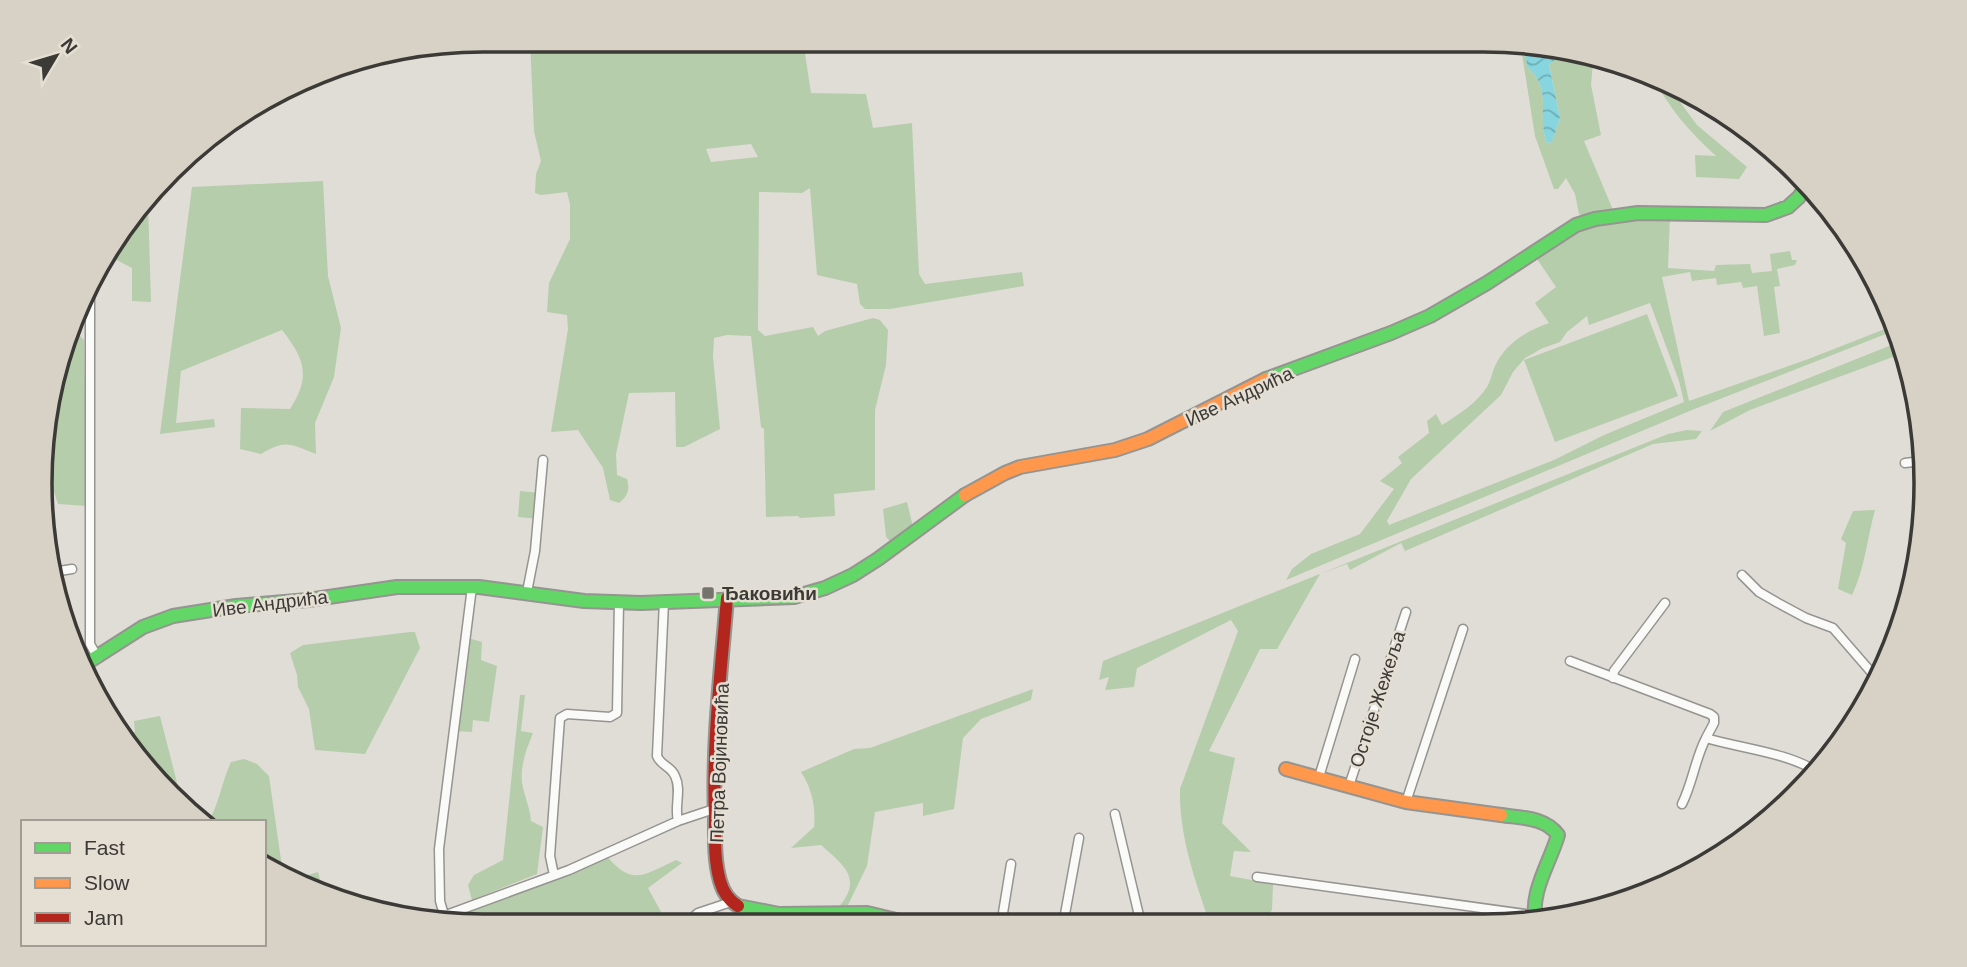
<svg xmlns="http://www.w3.org/2000/svg" width="1967" height="967" font-family="Helvetica,sans-serif">
	<defs>
		<pattern id="water-waves" width="16" height="10" patternUnits="userSpaceOnUse" patternTransform="scale(1.75)"><rect width="16" height="10" fill="#87d5df"/><path d="M0 5q4-4 8 0t8 0" fill="none" stroke="#70aeb6"/></pattern>
	</defs>
	<rect width="100%" height="100%" fill="#e0ddd7"/>
	<!-- grass -->
	<path fill="#b5cdab" fill-rule="evenodd" d="M530 40H803L811 93 866 94 873 128 912 123 919 274 925 284 1022 272 1024 286 890 309H865L860 304 857 284 817 275 810 188 802 193 759 192 758 330 765 336 813 327 818 336 825 331 873 318 880 320 888 330 886 365 875 410V490L834 494 835 516 800 518 798 516 766 517 764 429 761 427 751 336 727 335 714 338 713 357 720 429 684 447H676L675 392 629 393 616 454 617 475 627 479C630 490 628 496 619 503L610 500 603 468 578 430 551 432 568 329 567 315 547 312 549 283 570 239V204L567 192 541 195 535 193 536 174 541 161 534 131ZM751 144 758 157 711 162 706 149Z
		M1521 48 1525 49 1527 67C1554 89 1536 115 1547 143L1552 142 1560 118 1549 63 1561 56 1593 62 1591 85 1601 135 1584 141 1613 210 1583 216 1579 214 1575 194 1566 178 1558 189H1554L1535 136Z
		M1652 74 1666 83 1697 125 1747 167 1739 179 1696 177 1695 155 1716 156C1690 132 1667 107 1652 74Z
		M323 181 328 276 341 328 334 377 315 423 316 454C290 444 286 439 261 454L240 449 241 408 290 409C311 377 305 359 282 330L181 371 176 423 214 419 215 427 160 434 192 187Z
		M148 202 151 302 132 301V268L107 255 115 238Z
		M1670 216 1668 268 1714 271 1716 265 1750 264 1752 273 1772 271 1770 254 1790 251 1792 260H1797L1795 265 1777 269 1780 286 1774 287 1780 333 1764 336 1757 286 1743 288 1741 282 1717 285 1716 278 1692 281 1690 272 1662 277 1689 401 1811 358 1895 325 1896 330 1692 410 1286 580 1292 569 1311 554 1360 534 1394 489 1380 481 1402 463 1398 457 1429 433 1427 421 1436 414 1442 425C1458 415 1477 403 1487 387 1491 381 1492 372 1495 366 1505 344 1526 331 1549 323L1535 303 1556 287 1535 256 1564 234 1589 222ZM1650 303 1679 381 1684 402 1604 435 1554 460 1389 525 1387 521 1411 479 1501 395 1513 372 1525 358 1543 348 1560 342 1567 332 1587 316 1589 325Z
		M1647 314 1678 396 1555 442 1524 360Z
		M76 332 84 340 87 506 58 504 53 489H46L49 397Z
		M1899 342 1901 354 1750 410 1710 431 1723 412Z
		M1687 430 1702 431 1696 439 1653 444 1405 551 1401 543 1350 570 1347 564 1320 574 1277 649H1260L1209 751 1235 758 1222 823 1251 852 1234 851 1230 876 1273 884 1272 910 1262 924H1210C1195 880 1179 836 1180 789L1238 631 1231 620 1137 668 1134 687 1105 690 1109 677 1099 680 1103 661 1668 434Z
		M520 491 541 493 539 519 518 517Z
		M907 502 913 527 892 543 886 537 883 509Z
		M1875 510C1867 539 1865 568 1852 595L1838 589 1846 543 1841 539 1853 511Z
		M410 632H415L420 648 365 754 315 750 309 709 298 687 297 675 290 653 303 645Z
		M468 638 482 642 481 660 497 666 489 722 473 720 472 732 455 731Z
		M1033 689 1031 700 981 719 963 738 954 809 923 816V803L875 812 867 866 846 909 838 908C864 878 843 865 821 845L791 848 814 827C816 807 812 789 801 772L854 749 870 748Z
		M520 695H525L521 731 533 733C527 748 520 765 522 782 524 796 530 807 531 821L543 827 537 874 472 900 468 885 474 875 503 860Z
		M160 716 183 806V807L127 734 135 732 134 721Z
		M244 759 257 764 269 776 283 874 264 862V822H208C219 805 222 781 231 762Z
		M606 855C632 887 644 875 676 860L682 863 648 888 666 921 691 913 678 926 483 927 447 920Z
		M318 872 324 895 314 893 292 880Z"/>
	<!-- water -->
	<path fill="url(#water-waves)" d="M1525 49 1561 56 1549 64 1560 118 1552 142 1547 143C1536 115 1554 89 1527 67Z"/>
	<g fill="none" stroke-linecap="round" stroke-linejoin="round">
		<!-- street casing -->
		<g stroke="#969490" stroke-width="11">
			<path id="street" d="M1802 193 1809 194 1817 200
				M90 298V644L98 658
				M1905 463 1922 461
				M53 572 72 569
				M1742 575 1759 592 1778 603 1806 618 1833 628 1878 680
				M527 592 535 551 543 460
				M664 601 657 756C661 766 671 766 675 776 682 790 674 807 678 821
				M1570 661 1710 714 1714 717V723L1706 738C1739 748 1790 753 1817 772
				M1613 678 1614 671 1665 603
				M1319 777 1355 659
				M1349 786 1406 612
				M1406 802 1463 629
				M1682 804C1693 782 1695 759 1706 738
				M1115 814 1141 924
				M554 875 550 856 560 718 567 714 610 717 617 713 619 602
				M1257 877 1532 915
				M444 915 440 901 439 849 472 587
				M438 918 569 870 678 821 714 809
				M1001 925 1011 864
				M1063 925 1079 838
				M683 926 698 913 731 902"/>
		</g>
		<!-- fast casing -->
		<g stroke="#969490" stroke-width="16">
			<path id="fast" d="M1266 379 1391 333 1430 316 1487 283 1576 225 1595 219 1638 213 1766 215 1788 207 1799 197 1807 185
				M82 666 143 627 173 616 236 606 308 600 397 587H479L584 601 641 603 794 597 825 588 853 575 878 559 965 495
				M1501 815C1521 818 1545 817 1558 835 1550 863 1529 893 1536 923
				M738 906 779 914 867 913 917 925"/>
		</g>
		<!-- slow casing -->
		<g stroke="#969490" stroke-width="16">
			<path id="slow" d="M965 495 1005 473 1020 467 1115 450 1148 439 1266 379
				M1286 769 1406 802 1501 815"/>
		</g>
		<!-- jam casing -->
		<g stroke="#969490" stroke-width="16">
			<path id="jam" d="M727 598C721 671 712 744 715 817 715 838 714 860 720 881 723 892 728 900 738 906"/>
		</g>
		<!-- street -->
		<use href="#street" stroke="#fafaf9" stroke-width="8"/>
		<!-- fast -->
		<use href="#fast" stroke="#63d668" stroke-width="12"/>
		<!-- slow -->
		<use href="#slow" stroke="#ff974d" stroke-width="12"/>
		<!-- jam -->
		<use href="#jam" stroke="#b3261e" stroke-width="12"/>
	</g>
	<!-- markers -->
	<rect fill="#75736e" stroke="#e4ded3" stroke-width="2.5" x="701" y="586" width="14" height="14" rx="3.5"/>
	<g text-anchor="middle" stroke-width="5" stroke-linejoin="round" paint-order="stroke">
		<!-- street labels -->
		<g font-size="19" fill="#3c3a36" stroke="#e4ded3">
			<text transform="translate(1239 396) rotate(-25)" y="7">Иве Андрића</text>
			<text transform="translate(270 603) rotate(-7)" y="7">Иве Андрића</text>
			<text transform="translate(1377 699) rotate(-72)" y="7">Остоје Жежеља</text>
			<text transform="translate(719 763) rotate(-88)" y="7">Петра Војиновића</text>
		</g>
		<!-- poi labels -->
		<g font-size="19" font-weight="bold" fill="#3c3a36" stroke="#e4ded3" text-anchor="start">
			<text x="722" y="600">Ђаковићи</text>
		</g>
	</g>
	<!-- crop -->
	<path d="M0 0H1967V967H0ZM483 52H1483A431 431 0 0 1 1914 483V483A431 431 0 0 1 1483 914H483A431 431 0 0 1 52 483V483A431 431 0 0 1 483 52Z" fill="#d7d1c6" fill-rule="evenodd"/>
	<path fill="none" stroke="#3c3a36" stroke-width="3.5" d="M483 52H1483A431 431 0 0 1 1914 483V483A431 431 0 0 1 1483 914H483A431 431 0 0 1 52 483V483A431 431 0 0 1 483 52Z"/>
	<!-- legend -->
	<rect x="21" y="820" width="245" height="126" fill="#e4ded3" stroke="#a19c94" stroke-width="2"/>
	<rect x="35" y="843" width="35" height="10" fill="#63d668" stroke="#a19c94" stroke-width="2"/>
	<text x="84" y="855" font-size="21" fill="#3c3a36">Fast</text>
	<rect x="35" y="878" width="35" height="10" fill="#ff974d" stroke="#a19c94" stroke-width="2"/>
	<text x="84" y="890" font-size="21" fill="#3c3a36">Slow</text>
	<rect x="35" y="913" width="35" height="10" fill="#b3261e" stroke="#a19c94" stroke-width="2"/>
	<text x="84" y="925" font-size="21" fill="#3c3a36">Jam</text>
	<!-- north arrow -->
	<g transform="translate(56 56) rotate(52)" stroke="#e4ded3" stroke-width="5" paint-order="stroke">
	<path d="M0-5L12 26L0 18L-12 26Z" fill="#3c3a36"/>
	<text y="-10" font-size="19" font-weight="bold" text-anchor="middle" fill="#3c3a36">N</text>
	</g>
</svg>
